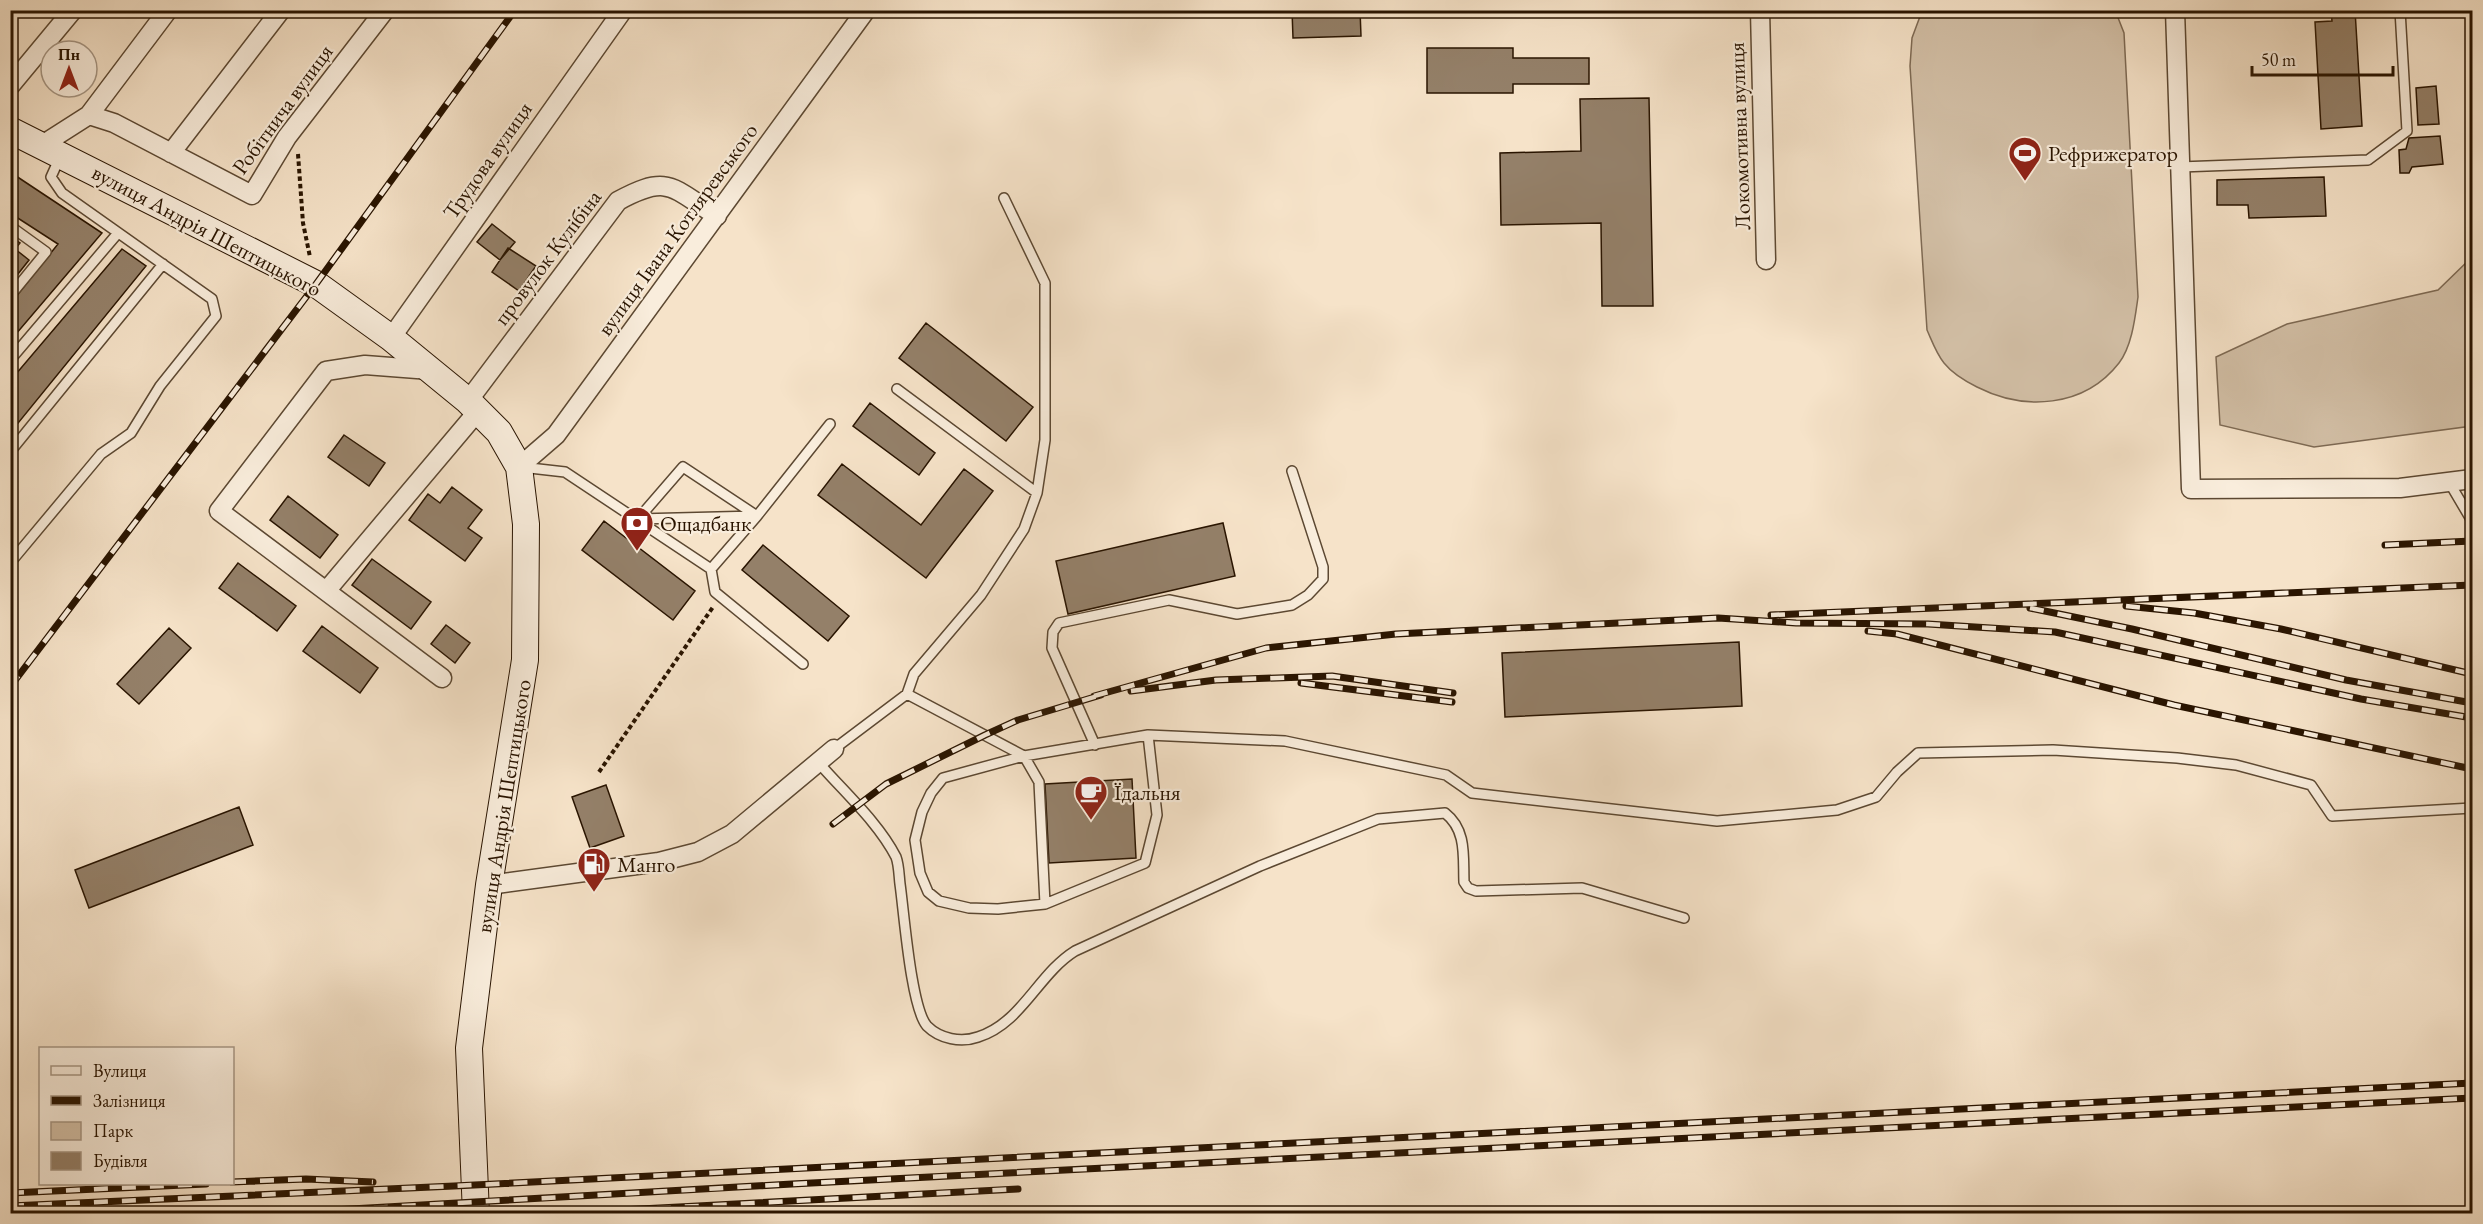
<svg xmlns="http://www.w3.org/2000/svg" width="2483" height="1224" font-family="'EB Garamond',serif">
	<rect width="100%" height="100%" fill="#f6e3c9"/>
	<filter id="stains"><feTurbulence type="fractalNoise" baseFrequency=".00333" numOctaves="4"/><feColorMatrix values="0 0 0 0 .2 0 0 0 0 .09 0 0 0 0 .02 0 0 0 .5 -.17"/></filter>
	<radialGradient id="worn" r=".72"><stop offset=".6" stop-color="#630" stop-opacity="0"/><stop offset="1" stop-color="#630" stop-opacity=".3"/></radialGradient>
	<!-- green -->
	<path fill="#d3c0a7" stroke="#7e6a54" stroke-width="1.5" d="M2115 10 2124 33 2138 297C2135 318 2132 346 2119 363 2084 408 2024 411 1977 387 1965 381 1952 373 1944 363 1936 353 1932 341 1927 330L1910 66 1912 38 1922 11Z
		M2472 257V426L2314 447 2220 425 2216 357 2287 324 2438 290Z"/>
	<!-- building -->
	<path fill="#948069" stroke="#291400" stroke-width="1.5" d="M1292 10H1360L1361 36 1293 38Z
		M2331 10H2355L2362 126 2321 129 2315 22 2332 21Z
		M1427 48H1513V58H1589V84H1513V93H1427Z
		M2436 86 2439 124 2418 125 2416 88Z
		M1649 98 1653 306H1602L1601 223 1501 225 1500 153 1581 151 1580 99Z
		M2440 136 2443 164 2412 167 2409 173H2400L2399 150 2406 149 2409 138Z
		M10 172 102 233 10 341V304L58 244 10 213Z
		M2324 177 2326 216 2249 218 2248 205H2217V180Z
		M492 224 515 242 500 260 477 242Z
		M10 236 20 243 15 249 29 260 10 284Z
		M508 248 536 266 519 291 492 272Z
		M122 249 146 266 10 433V381Z
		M926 323 1033 407 1006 441 899 358Z
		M870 403 935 453 919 475 853 426Z
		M344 435 385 463 369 486 328 457Z
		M842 464 921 525 964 469 993 491 926 578 818 495Z
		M452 487 482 510 468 528 482 538 465 561 409 520 428 494 440 503Z
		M288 496 338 535 320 558 270 520Z
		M604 521 695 591 673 620 582 550Z
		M1223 523 1235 576 1068 614 1056 561Z
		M763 545 849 616 828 641 742 570Z
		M372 559 431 602 411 629 352 585Z
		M238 563 296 606 277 631 219 588Z
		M446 625 470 643 455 663 431 644Z
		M322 626 378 668 360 693 303 651Z
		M169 628 191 648 139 704 117 684Z
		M1739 642 1742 706 1505 717 1502 653Z
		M1132 779 1136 858 1049 863 1045 784Z
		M606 785 624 836 590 848 572 797Z
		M239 807 253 845 89 908 75 870Z"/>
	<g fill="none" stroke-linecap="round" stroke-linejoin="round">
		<!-- lane casing -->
		<g stroke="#5c4832" stroke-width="12">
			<path id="lane" d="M2180 167 2368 160 2407 131 2400 10
				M10 226 46 252 10 296
				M10 360 118 233
				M897 389 1037 493
				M10 452 163 264
				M521 467 565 472 711 569 715 592 803 664
				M2449 482 2472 521
				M638 519 757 516 830 424
				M638 519 683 467 757 516 711 569
				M10 563 101 454 131 433 160 386 216 316 212 299 62 193 51 177 60 157
				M907 694 1024 756 1039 782 1045 904
				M1148 735 1157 815 1145 863 1045 904 998 909 969 908 939 901 928 892 920 873 915 840 922 812 931 793 943 778 1024 756 1148 735 1285 741 1446 775 1472 793 1717 821 1837 810 1876 797 1897 772 1918 753 2053 750 2177 758 2236 765 2311 785 2332 816 2472 808
				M1095 745 1052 648 1053 632 1059 623 1169 600 1237 614 1292 605 1308 595 1323 579V567L1292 471
				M834 749 907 694 914 674 981 595 1024 529 1037 493 1045 440V283L1004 198
				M818 762C844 792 878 822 896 857 899 865 899 876 900 884 904 912 911 1008 927 1026 940 1039 961 1043 978 1037 1022 1023 1038 974 1075 951L1260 866 1378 819 1445 813C1467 830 1463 857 1464 882L1468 888 1476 891 1582 888 1684 918"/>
		</g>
		<!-- street casing -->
		<g stroke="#5c4832" stroke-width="21">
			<path id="street" d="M1760 10 1766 260
				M2175 10 2191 489 2400 488 2472 479
				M10 86 73 10
				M89 115 114 123 252 195 287 137 385 10
				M42 145 89 115 168 10
				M171 153 281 10
				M391 338 623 10
				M430 370 365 365 326 371 219 511 442 678
				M468 401 618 201C669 173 672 188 717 216
				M519 467 556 435 866 10
				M327 590 478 411
				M489 885 659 862 698 852 732 834 834 749"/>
		</g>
		<!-- secondary casing -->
		<g stroke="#291400" stroke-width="28">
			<path id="secondary" d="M10 130 316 284 391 338 468 401 499 432 519 467 526 524 525 660 489 885 469 1048 476 1214"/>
		</g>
		<!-- path -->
		<path stroke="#291400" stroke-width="4" stroke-dasharray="4.5 3" stroke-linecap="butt" d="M298 154 303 223 310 257
			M599 772 713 607"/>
		<!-- lane -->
		<use href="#lane" stroke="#f9eddc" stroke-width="9"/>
		<!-- street -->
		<use href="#street" stroke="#f9eddc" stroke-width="18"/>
		<!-- secondary -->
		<use href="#secondary" stroke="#f9eddc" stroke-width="26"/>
		<!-- rail casing -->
		<g stroke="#291400" stroke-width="7">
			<path id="rail" d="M2385 545 2472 541
				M2126 606 2194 613 2281 629 2472 674
				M2030 608 2132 629 2346 680 2472 703
				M1771 615 2472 585
				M1868 631 1897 634 2174 705 2472 769
				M1301 683 1452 702
				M10 687 316 284 515 10
				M1131 691 1216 680 1332 676 1453 693
				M1094 696 1266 648 1396 634 1718 618 1796 623 1928 624 2055 632 2361 699 2472 718
				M833 824 886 784 985 735 1018 720 1101 695
				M232 1182 306 1179 373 1182
				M10 1193 206 1184
				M10 1206 454 1186 2472 1083
				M262 1214 792 1184 2472 1098
				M545 1214 1018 1189"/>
		</g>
		<!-- rail -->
		<use href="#rail" stroke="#f9eddc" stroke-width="4.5" stroke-dasharray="14" stroke-linecap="butt"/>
	</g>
	<!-- icons -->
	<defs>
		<g id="stadium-pin" transform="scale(1.725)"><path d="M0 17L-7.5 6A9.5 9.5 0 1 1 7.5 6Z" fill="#8f2418" stroke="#f9eddc"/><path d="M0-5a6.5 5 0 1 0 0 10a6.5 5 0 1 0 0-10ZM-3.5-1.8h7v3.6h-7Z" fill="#fff"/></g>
		<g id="bank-pin" transform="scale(1.725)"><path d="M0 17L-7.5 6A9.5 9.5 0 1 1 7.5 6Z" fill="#8f2418" stroke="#f9eddc"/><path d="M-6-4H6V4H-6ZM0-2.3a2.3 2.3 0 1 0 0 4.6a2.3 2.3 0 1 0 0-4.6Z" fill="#fff"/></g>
		<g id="cafe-pin" transform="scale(1.725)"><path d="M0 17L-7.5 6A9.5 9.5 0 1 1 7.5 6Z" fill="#8f2418" stroke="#f9eddc"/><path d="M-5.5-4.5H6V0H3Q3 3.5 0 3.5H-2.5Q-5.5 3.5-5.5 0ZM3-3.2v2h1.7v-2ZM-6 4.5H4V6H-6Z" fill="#fff"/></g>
		<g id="fuel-pin" transform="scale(1.725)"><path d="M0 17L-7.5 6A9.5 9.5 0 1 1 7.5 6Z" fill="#8f2418" stroke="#f9eddc"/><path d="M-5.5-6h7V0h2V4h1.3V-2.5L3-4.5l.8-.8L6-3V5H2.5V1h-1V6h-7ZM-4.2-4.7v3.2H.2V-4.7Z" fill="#fff"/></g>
	</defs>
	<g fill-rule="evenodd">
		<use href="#stadium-pin" x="2025" y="153"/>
		<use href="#bank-pin" x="637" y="523"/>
		<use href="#cafe-pin" x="1091" y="792"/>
		<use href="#fuel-pin" x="594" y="864"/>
	</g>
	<g text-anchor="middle" stroke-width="4.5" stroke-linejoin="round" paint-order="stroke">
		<!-- street labels -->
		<g font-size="22" fill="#291400" stroke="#f9eddc">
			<text transform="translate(282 109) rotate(-54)" y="8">Робітнича вулиця</text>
			<text transform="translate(1739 136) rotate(-92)" y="8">Локомотивна вулиця</text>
			<text transform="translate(487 160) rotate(-55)" y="8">Трудова вулиця</text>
			<text transform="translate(677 229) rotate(-54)" y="8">вулиця Івана Котляревського</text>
			<text transform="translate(207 230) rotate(28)" y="8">вулиця Андрія Шептицького</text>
			<text transform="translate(547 257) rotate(-53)" y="8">провулок Кулібіна</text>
			<text transform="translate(503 806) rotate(-81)" y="8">вулиця Андрія Шептицького</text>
		</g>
		<!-- poi labels -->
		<g font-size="22" fill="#291400" stroke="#f9eddc" text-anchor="start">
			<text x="2048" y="161">Рефрижератор</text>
			<text x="660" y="531">Ощадбанк</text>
			<text x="1114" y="800">Їдальня</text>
			<text x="617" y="872">Манго</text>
		</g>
	</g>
	<!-- margin -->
	<rect width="2483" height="1224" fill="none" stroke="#f6e3c9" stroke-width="36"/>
	<rect x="12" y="12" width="2459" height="1200" fill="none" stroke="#291400" stroke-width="3"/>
	<rect x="18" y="18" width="2447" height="1188" fill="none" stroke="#291400" stroke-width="1.5"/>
	<!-- legend -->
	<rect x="39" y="1047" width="195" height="138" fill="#f9eddc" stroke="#a69684" stroke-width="1.5"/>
	<rect x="51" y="1066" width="30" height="9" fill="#f9eddc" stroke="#a69684" stroke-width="1.5"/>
	<text x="93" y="1077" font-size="18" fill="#291400">Вулиця</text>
	<rect x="51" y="1096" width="30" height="9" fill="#291400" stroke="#a69684" stroke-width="1.5"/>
	<text x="93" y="1107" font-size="18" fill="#291400">Залізниця</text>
	<rect x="51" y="1122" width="30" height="18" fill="#d3c0a7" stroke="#a69684" stroke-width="1.5"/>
	<text x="93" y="1137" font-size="18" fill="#291400">Парк</text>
	<rect x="51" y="1152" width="30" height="18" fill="#948069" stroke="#a69684" stroke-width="1.5"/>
	<text x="93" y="1167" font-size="18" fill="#291400">Будівля</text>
	<!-- north arrow -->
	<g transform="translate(69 69)"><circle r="28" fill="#f9eddc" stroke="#a69684" stroke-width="1.5"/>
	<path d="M0-4.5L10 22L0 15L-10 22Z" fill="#8f2418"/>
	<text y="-9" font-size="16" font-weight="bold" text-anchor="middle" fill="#291400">Пн</text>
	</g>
	<!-- scale -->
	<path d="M2252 66v9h141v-9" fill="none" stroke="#291400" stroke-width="3"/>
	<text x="2261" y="66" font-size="18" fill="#291400" stroke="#f9eddc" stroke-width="4.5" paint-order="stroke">50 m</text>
	<rect width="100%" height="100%" filter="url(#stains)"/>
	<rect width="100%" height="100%" fill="url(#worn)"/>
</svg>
